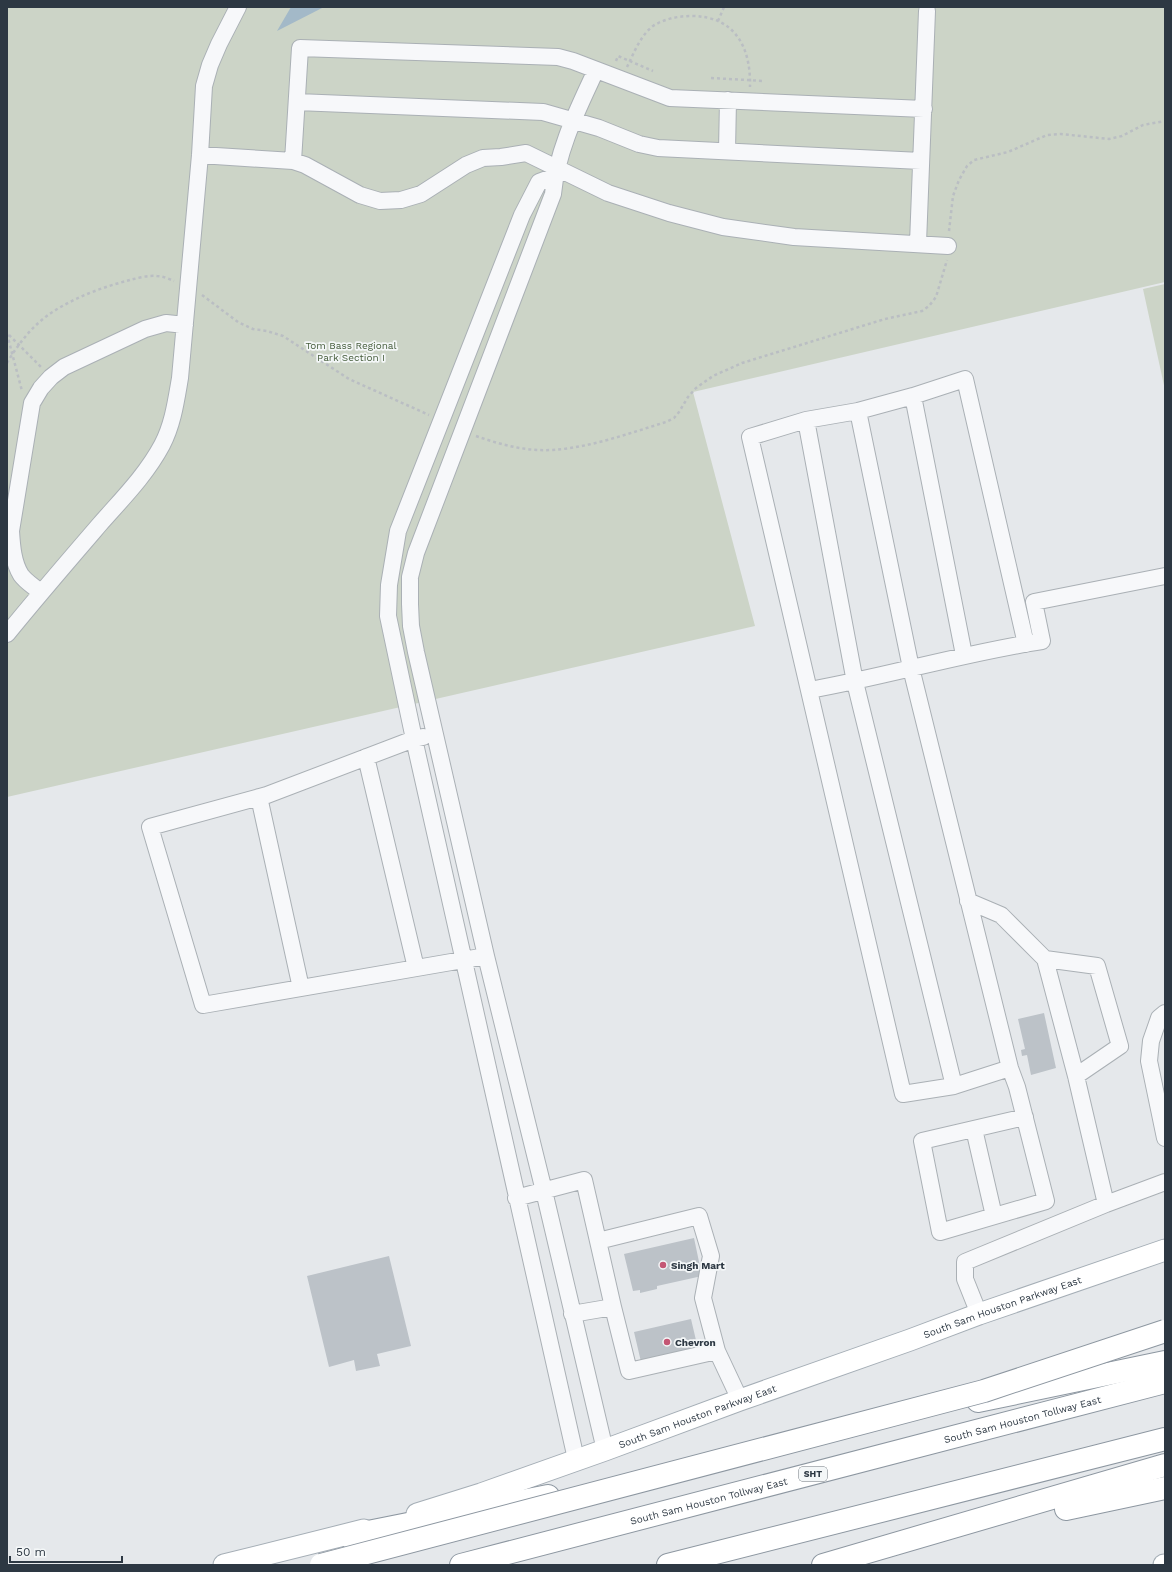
<svg xmlns="http://www.w3.org/2000/svg" width="1172" height="1572" font-family="'Work Sans',sans-serif">
	<rect width="100%" height="100%" fill="#e5e8eb"/>
	<!-- green -->
	<path fill="#ccd4c7" d="M7 7H1165V282L693 392 755 626 7 797Z
		M1165 284V390L1143 289Z"/>
	<!-- water -->
	<path fill="#a3b9c8" d="M291 7H324L277 31Z"/>
	<!-- building -->
	<path fill="#bcc2c8" d="M1044 1013 1056 1068 1031 1075 1027 1055 1022 1056 1021 1050 1025 1049 1018 1019Z
		M694 1238 702 1276 657 1286V1289L640 1293V1290L633 1291 624 1254Z
		M389 1256 411 1346 377 1354 380 1366 356 1371 354 1360 329 1367 307 1276Z
		M691 1319 699 1353 642 1366 634 1332Z"/>
	<g fill="none" stroke-linecap="round" stroke-linejoin="round">
		<!-- minor casing -->
		<g stroke="#aab0b5" stroke-width="18">
			<path id="minor" d="M596 70C578 109 557 150 553 194L416 553 410 577V604L411 626 416 652 486 956 544 1191 605 1450
				M297 102 543 112 599 128 639 144 658 148 921 161
				M727 151 728 100
				M200 155 293 161 305 165 360 195 380 201 401 200 421 194 466 165 483 158 501 157 526 153 608 193 669 213 723 227 794 237 948 246
				M293 161 300 48 558 57 573 61 670 98 924 109
				M555 176 539 182 522 215 398 531 389 585 388 616 414 739 576 1459
				M918 243 927 11
				M913 396 965 379 1026 644
				M858 411 911 668 1010 1068 1017 1087 1046 1201 940 1232 922 1141 1025 1117
				M806 420 750 437 903 1094 954 1086
				M41 593C35 587 26 582 21 575 13 562 12 546 11 531L32 403 41 388 51 377 64 367 145 329 166 323 185 325
				M7 634C37 597 69 560 100 524 122 499 146 475 162 445 173 424 176 401 180 378L200 155 204 86 210 65 219 44 238 7
				M964 655 913 396 858 411 806 420 855 682 954 1086 1010 1068
				M810 690C888 676 964 653 1042 641L1034 602 1165 576
				M423 737 414 739 267 795 150 827 203 1005 486 956
				M366 757 416 968
				M259 797 301 988
				M968 901 1001 915 1045 959
				M1165 1013 1159 1018 1151 1041 1149 1061 1165 1138
				M1076 1076 1120 1046 1097 966 1045 959 1076 1076 1106 1204
				M974 1129 994 1216
				M516 1198 584 1180 598 1241 699 1216 711 1256 703 1298 717 1351 740 1400
				M613 1307 629 1371 717 1351
				M572 1314 613 1307 598 1241
				M979 1314 965 1279V1262L1106 1204 1165 1182"/>
		</g>
		<!-- major casing -->
		<g stroke="#a5aeb6" stroke-width="23">
			<g id="major">
				<path id="s1" d="M417 1514 481 1494 605 1450 740 1400 910 1340 979 1314 1165 1250"/>
				<path d="M224 1565 364 1530"/>
				<path d="M1164 1565H1165"/>
			</g>
		</g>
		<!-- highway casing -->
		<g stroke="#8d97a1" stroke-width="24">
			<g id="highway">
				<path d="M978 1401 1165 1362"/>
				<path d="M1066 1509 1165 1488"/>
				<path d="M348 1536 548 1496"/>
				<path id="s2" d="M461 1565 1165 1382"/>
				<path d="M668 1565 1165 1439"/>
				<path d="M823 1565 1165 1465"/>
			</g>
		</g>
		<!-- path -->
		<path stroke="#babec3" stroke-width="2.5" stroke-dasharray="3 3" stroke-linecap="butt" d="M718 21 724 7
			M616 61 618 56 653 71
			M627 67C634 53 640 36 653 26 664 19 678 16 691 16 735 16 751 47 750 87
			M711 78 764 81
			M949 231 953 196 959 180 967 166 974 160 1008 152 1047 135 1061 134 1109 139 1122 136 1143 125 1165 121
			M202 295 238 322 253 329 267 331 283 336 349 379 429 415
			M7 334 22 391
			M9 335 41 367
			M7 363C18 344 33 325 51 313 75 297 103 287 130 280 138 278 148 275 157 276 163 276 169 279 174 281
			M476 436C496 443 517 449 538 450 578 452 627 434 666 422L674 418 679 412 688 397 696 388 713 376 742 363 885 319 922 311 929 306 936 297 947 260"/>
		<!-- minor -->
		<use href="#minor" stroke="#f7f8fa" stroke-width="16"/>
		<!-- major -->
		<use href="#major" stroke="#fff" stroke-width="21"/>
		<!-- highway -->
		<use href="#highway" stroke="#fff" stroke-width="22"/>
		<!-- highway-bridge casing -->
		<g stroke="#8d97a1" stroke-width="24" stroke-linecap="butt">
			<path id="highway-bridge" d="M321 1565 984 1391 1165 1331"/>
		</g>
		<!-- highway-bridge -->
		<use href="#highway-bridge" stroke="#fff" stroke-width="22"/>
	</g>
	<!-- markers -->
	<g fill="#c45674" stroke="#f4f7f8" stroke-width="1.5">
		<circle cx="663" cy="1265" r="4"/>
		<circle cx="667" cy="1342" r="4"/>
	</g>
	<g text-anchor="middle" stroke-width="3.5" stroke-linejoin="round" paint-order="stroke">
		<!-- shield labels -->
		<rect fill="#f4f7f8" stroke="#697179" stroke-width="1" x="799" y="1467" width="28" height="14" rx="3"/>
		<g font-size="9" font-weight="bold" fill="#2d3843">
			<text x="813" y="1477">SHT</text>
		</g>
		<!-- park labels -->
		<g font-size="10" fill="#465d3c" stroke="#f4f7f8">
			<text x="351" y="349">Tom Bass Regional<tspan x="351" dy="12">Park Section I</tspan></text>
		</g>
		<!-- poi labels -->
		<g font-size="10" font-weight="bold" fill="#2d3843" stroke="#f4f7f8" text-anchor="start">
			<text x="671" y="1269">Singh Mart</text>
			<text x="675" y="1346">Chevron</text>
		</g>
		<!-- street labels -->
		<g font-size="10" fill="#2d3843" stroke="#f4f7f8">
			<text dy="4" stroke="none"><textPath href="#s1" startOffset="621">South Sam Houston Parkway East</textPath></text>
			<text dy="4" stroke="none"><textPath href="#s1" startOffset="297">South Sam Houston Parkway East</textPath></text>
			<text dy="4" stroke="none"><textPath href="#s2" startOffset="580">South Sam Houston Tollway East</textPath></text>
			<text dy="4" stroke="none"><textPath href="#s2" startOffset="256">South Sam Houston Tollway East</textPath></text>
		</g>
	</g>
	<!-- border -->
	<rect width="1172" height="1572" fill="none" stroke="#2d3843" stroke-width="16"/>
	<!-- scale -->
	<path d="M10 1556v6h112v-6" fill="none" stroke="#2d3843" stroke-width="2"/>
	<text x="16" y="1556" font-size="12" fill="#2d3843" stroke="#f4f7f8" stroke-width="3" paint-order="stroke">50 m</text>
</svg>
